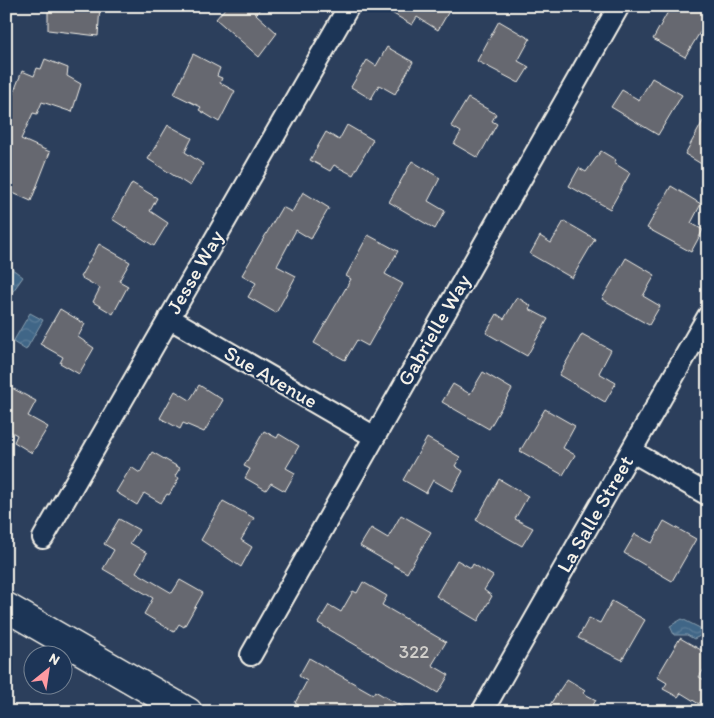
<svg xmlns="http://www.w3.org/2000/svg" width="714" height="718" font-family="Itim,sans-serif">
	<defs>
		<pattern id="water-waves" width="16" height="10" patternUnits="userSpaceOnUse" patternTransform="scale(1.25)"><rect width="16" height="10" fill="#406687"/><path d="M0 5q4-4 8 0t8 0" fill="none" stroke="#5c7c98"/></pattern>
	</defs>
	<rect width="100%" height="100%" fill="#2c3f5c"/>
	<filter id="ink" filterUnits="userSpaceOnUse"><feTurbulence type="fractalNoise" baseFrequency=".02" numOctaves="2"/><feDisplacementMap in="SourceGraphic" scale="10" xChannelSelector="R" yChannelSelector="G"/><feConvolveMatrix kernelMatrix="1 2 1 2 8 2 1 2 1" color-interpolation-filters="sRGB"/></filter>
	<g filter="url(#ink)">
		<!-- water -->
		<path fill="url(#water-waves)" stroke="#889eae" d="M11 268 23 277 6 301V275Z
			M30 313 43 320 26 350 13 342Z
			M682 619 700 628V636L694 639 687 635H674L670 626Z"/>
		<!-- building -->
		<path fill="#666770" stroke="#f4f1e8" d="M48 6H100L98 36 48 30Z
			M227 6H262L256 14 277 33 259 57 216 19Z
			M380 6H452L438 30 417 17 412 25Z
			M671 6H693L708 15V19L685 57 653 39Z
			M499 21 530 39 518 61 529 67 519 83 477 61Z
			M387 47 413 62 395 94 379 85 371 99 351 87 367 60 376 66Z
			M193 54 220 68 217 76 222 78 220 83 235 91 219 122 199 110 201 107 174 94Z
			M45 59 68 68 67 76 81 84 72 112 42 102 37 114 33 113 21 139 50 152 31 201 6 190V112L22 71 34 76 37 68 41 69Z
			M652 78 682 95 658 135 611 107 622 90 639 100Z
			M468 98 496 114 492 121 497 124 478 158 454 144 461 132 451 126Z
			M708 112V168L685 154Z
			M168 125 192 138 185 152 203 164 190 186 148 159Z
			M347 125 373 140 353 175 334 165 330 171 310 160 326 132 339 140Z
			M601 151 616 160 614 163 630 173 610 209 569 186 579 168 586 172Z
			M412 161 440 178 428 201 445 211 435 229 389 202Z
			M132 183 157 198 150 211 168 223 154 246 112 219Z
			M671 186 701 204 691 223 703 230 691 252 647 228Z
			M303 192 329 208 311 239 296 230 277 266 296 276 276 313 248 297 256 283 242 275 282 207 292 212Z
			M564 221 595 239 572 278 530 254 540 236 551 243Z
			M368 235 398 251 385 274 403 284 368 346 357 340 345 360 314 343 351 279 346 276Z
			M99 244 130 262 119 281 128 286 113 314 93 302 100 288 80 277Z
			M626 258 655 275 643 296 660 306 649 325 602 299Z
			M517 297 531 306 529 309 548 319 527 356 486 333 497 314 504 319Z
			M60 309 85 324 78 337 94 348 79 374 60 363 63 357 40 344Z
			M582 334 611 350 599 373 616 383 605 402 559 375Z
			M483 372 512 389 489 429 442 402 453 384 470 394Z
			M199 385 223 400 204 432 183 423 180 429 160 418 175 391 190 400Z
			M12 388 36 401 28 416 48 427 32 453 14 442 17 435 6 429V398Z
			M545 409 575 426 563 448 575 455 563 475 520 451Z
			M264 431 277 438 279 434 299 446 286 468 295 473 285 491 271 483 266 490 245 478 250 469 244 466Z
			M427 438 460 457 455 466 463 471 452 491 433 480 426 493 403 480Z
			M152 452 180 468 175 476 179 478 169 495 167 494 161 503 144 493 137 505 116 492 131 467 140 473Z
			M499 479 528 496 515 519 533 528 522 546 476 520Z
			M223 501 254 518 241 540 252 547 241 567 201 540Z
			M401 515 431 532 407 573 360 546 371 528 388 538Z
			M119 519 139 530 130 543 147 553 136 572 172 593 180 580 203 593 184 627 179 624 174 632 144 614 153 598 103 569 114 550 104 544Z
			M664 521 696 539 672 581 624 553 635 534 652 543Z
			M457 560 471 568 473 564 493 576 484 590 492 596 478 621 436 596Z
			M363 582 387 596 382 605 446 642 432 665 449 675 438 693 318 623 329 605 341 612 353 591 357 593Z
			M612 601 645 620 622 660 578 638 589 618 600 623Z
			M680 638 708 654V663L699 677 708 682V689L699 704 681 693 678 697 663 689 667 683 657 677Z
			M309 658 373 694 375 691 411 712H310L295 703 307 681 299 676Z
			M567 679 585 690 583 693 596 700 589 712H545Z"/>
		<g fill="none" stroke-linecap="round" stroke-linejoin="round">
			<!-- street casing -->
			<g stroke="#f4f1e8" stroke-width="24">
				<path id="street" d="M169 318 373 436
					M631 451 708 495
					M43 538 349 6
					M251 655 619 6
					M482 712 708 316"/>
			</g>
			<!-- secondary casing -->
			<g stroke="#f4f1e8" stroke-width="31">
				<path id="secondary" d="M6 607 188 712"/>
			</g>
			<!-- street -->
			<use href="#street" stroke="#1d3557" stroke-width="20"/>
			<!-- secondary -->
			<use href="#secondary" stroke="#1d3557" stroke-width="28"/>
		</g>
	</g>
	<g text-anchor="middle" stroke-width="4" stroke-linejoin="round" paint-order="stroke">
		<!-- number labels -->
		<g font-size="19" fill="#d0ceca">
			<text x="414" y="658">322</text>
		</g>
		<!-- street labels -->
		<g font-size="21" fill="#f4f1e8" stroke="#1d3557">
			<text transform="translate(195 272) rotate(-60)" y="7">Jesse Way</text>
			<text transform="translate(434 330) rotate(-60)" y="7">Gabrielle Way</text>
			<text transform="translate(271 377) rotate(30)" y="7">Sue Avenue</text>
			<text transform="translate(595 514) rotate(-60)" y="7">La Salle Street</text>
		</g>
	</g>
	<!-- margin -->
	<rect width="714" height="718" fill="none" stroke="#1d3557" stroke-width="25"/>
	<rect x="12" y="12" width="689" height="693" fill="none" stroke="#f4f1e8" stroke-width="2" filter="url(#ink)"/>
	<!-- north arrow -->
	<g transform="translate(48 670) rotate(30)"><circle r="24" fill="#1d3557" stroke="#738091"/>
	<path d="M0-4L9 19L0 12L-9 19Z" fill="#ff9aa2"/>
	<text y="-8" font-size="14" font-weight="bold" text-anchor="middle" fill="#f4f1e8">N</text>
	</g>
</svg>
